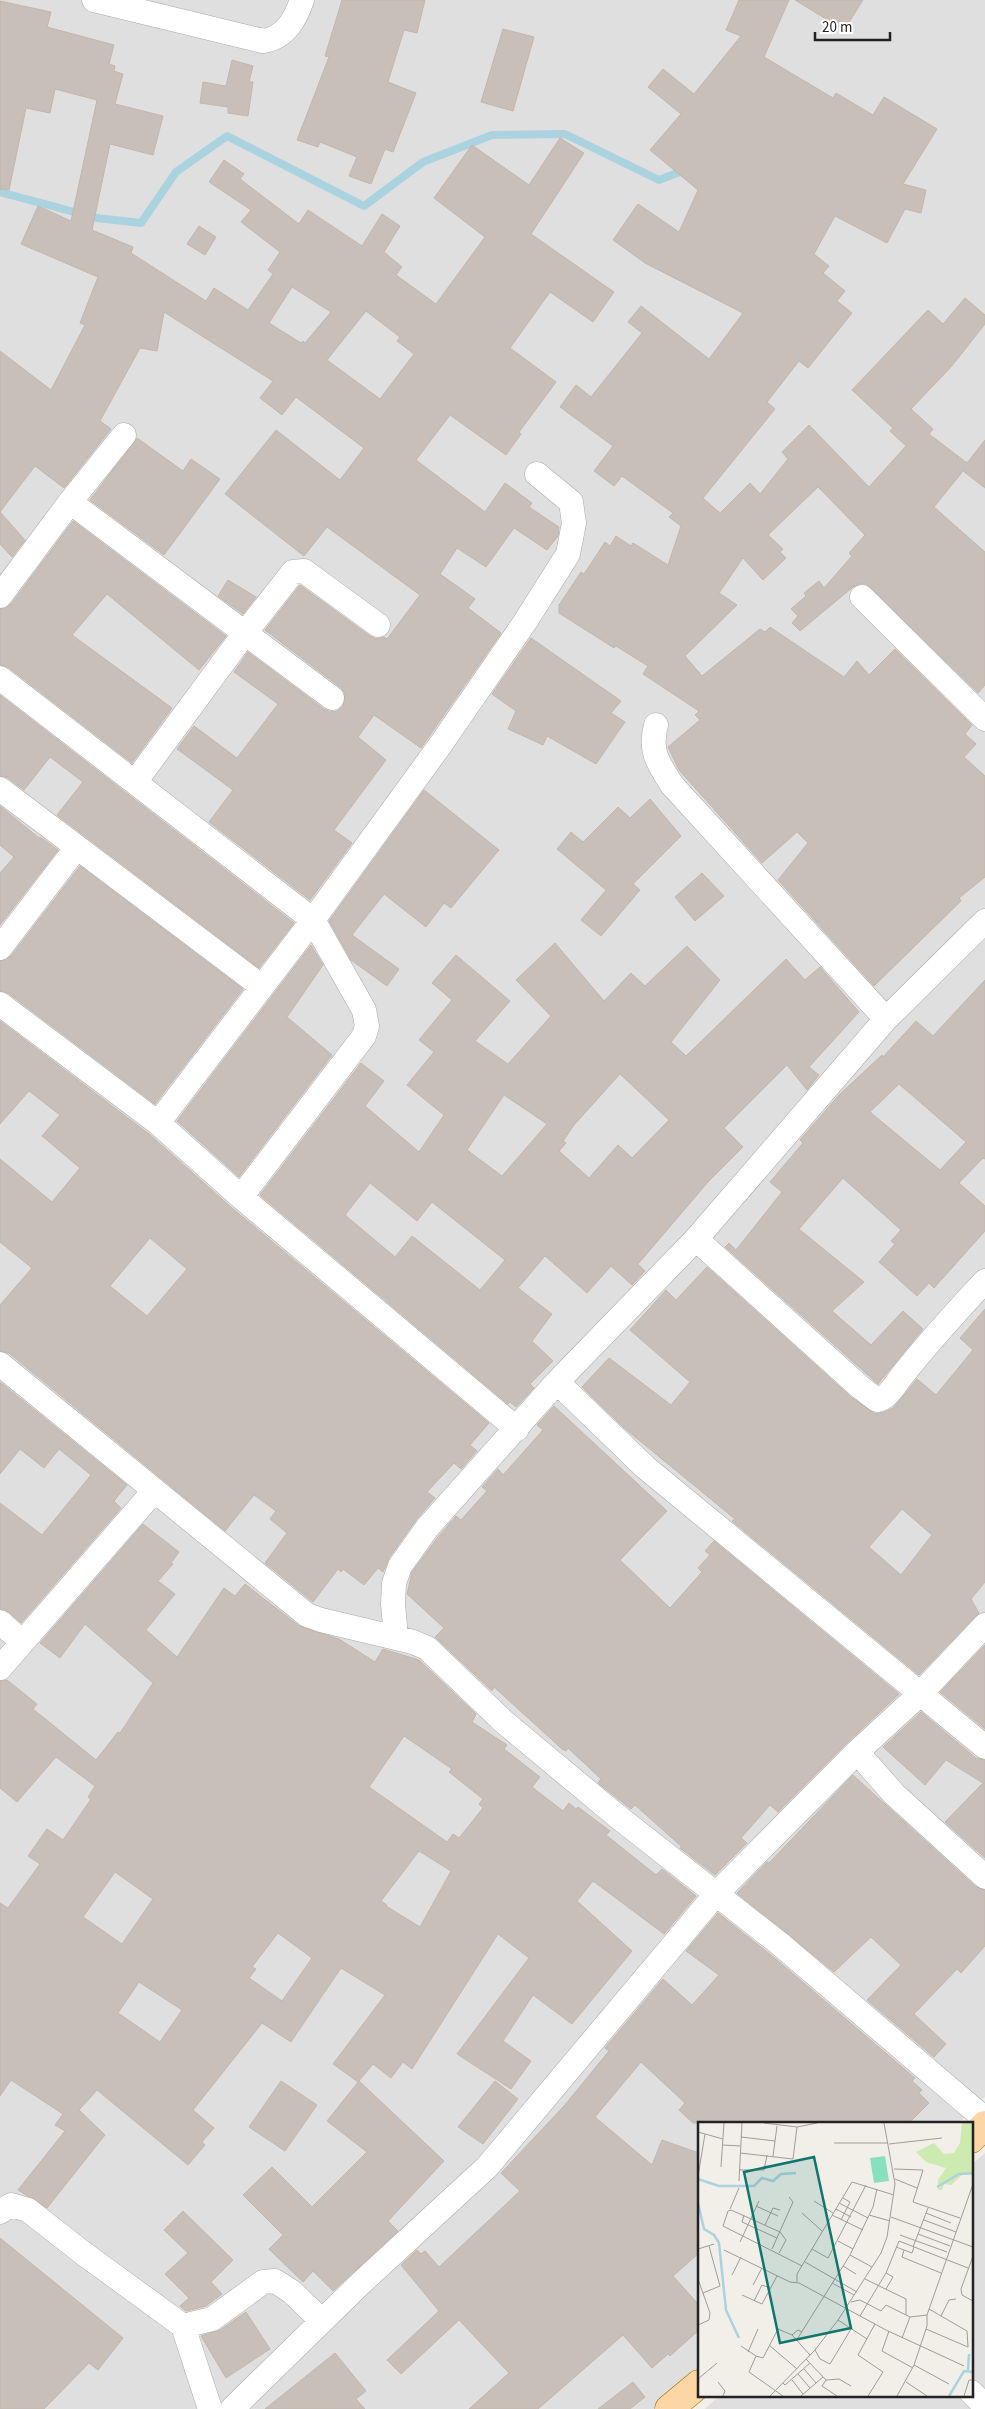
<svg xmlns="http://www.w3.org/2000/svg" width="985" height="2409" font-family="'Source Sans 3',sans-serif">
	<rect width="100%" height="100%" fill="#f2efe9"/>
	<!-- residential -->
	<path fill="#e0dfdf" d="M0 0H985V2097L959 2123H699V2368L653 2409H0Z
		M985 2153V2409H705L720 2395H971V2165Z"/>
	<g fill="none" stroke-linecap="round" stroke-linejoin="round">
		<!-- stream -->
		<path stroke="#aad3df" stroke-width="8" d="M0 192 97 218 141 223 176 172 227 136 364 206 423 162 492 135 565 134 659 180 685 170"/>
	</g>
	<!-- building -->
	<path fill="#c7bfb8" stroke="#c4b6ab" fill-rule="evenodd" d="M342 0H425L417 33 404 30 388 82 416 93 393 152 385 149 371 184 349 176 357 157 320 142 318 147 297 140 329 57 325 56Z
		M739 0H789L764 57 833 98 836 93 873 115 884 97 937 129 903 184 926 190 921 213 905 209 887 243 835 216 814 254 829 266 823 273 845 291 837 301 852 313 808 368 799 361 767 402 775 409 703 498 720 513 750 483 760 494 788 459 782 452 809 425 869 487 906 446 890 431 893 428 852 390 928 310 943 324 965 298 985 315V324L951 367 911 409 933 429 929 434 967 463 985 440V488L963 471 934 507 985 552V685L978 693 866 584H859L853 587 800 631 792 623 798 616 791 609 806 596 804 593 819 581 824 588 852 556 849 553 865 535 818 487 768 535 783 549 780 552 786 558 763 580 743 558 719 593 737 605 685 656 702 676 760 629 765 632 770 627 844 677 857 661 869 675 895 649 972 725 965 734 976 744 964 757 985 776V877L959 898 961 901 874 986 778 880 808 843 797 832 762 863 679 770 668 747 700 720 695 715 699 711 643 674 648 666 616 646 614 648 559 613V605L581 572 584 574 605 542 610 546 616 536 631 546 633 543 668 565 681 526 669 517 673 513 622 476 614 486 594 471 613 446 560 407 576 385 591 397 642 333 628 322 641 306 709 359 743 313 645 263 613 240 638 204 679 232 698 190 650 150 681 114 648 87 663 69 694 94 741 36 726 30Z
		M795 0H863L844 30Z
		M0 1 51 12 47 27 114 45 109 64 115 66 114 71 123 74 115 104 163 116 153 155 110 144 92 230 133 247 131 253 206 301 214 288 248 310 273 274 268 270 280 252 241 222 251 210 209 182 224 160 244 174 240 179 299 224 308 210 362 246 382 214 400 226 384 252 402 267 396 275 436 304 485 237 434 198 472 145 529 185 560 138 584 153 531 234 614 292 593 322 550 292 510 348 556 382 519 432 521 434 506 455 450 415 416 460 485 512 505 483 532 503 529 507 559 527 558 536 547 550 514 528 486 567 457 548 440 574 475 599 468 608 501 633 421 748 374 715 358 737 386 760 334 830 352 843 310 900 209 822 233 790 177 749 194 726 237 758 278 704 234 672 248 652 324 709 330 712 337 711 343 706 345 693 340 687 265 630 300 585 370 636 377 639 384 637 387 639 420 595 327 527 304 556 225 494 276 430 340 480 364 448 296 397 282 415 260 398 273 381 164 312 157 351 140 348 100 421 111 429 64 488 35 466 0 512 25 540 12 557 0 544V351L51 390 85 325 80 323 98 277 21 244 38 206 71 221 97 100 55 89 50 113 26 108 9 190 0 189ZM292 287 331 312 305 343 303 341 301 343 269 323ZM366 311 400 337 397 341 414 354 380 399 327 360Z
		M503 29 534 37 513 111 481 102Z
		M232 60 253 66 249 82H253L248 116 228 113V107L200 103 203 82 226 86Z
		M199 226 216 237 205 255 187 244Z
		M137 438 183 471 191 459 220 479 164 555 90 500Z
		M73 521 226 636 199 670 107 594 72 635 172 708 132 763 8 667 0 665V609L11 604Z
		M228 580 256 597 243 614 218 596Z
		M531 638 621 701 611 713 625 722 596 764 547 736 543 745 508 729 516 711 492 694Z
		M0 695 294 923 259 968 57 815 83 782 50 757 24 790 8 778 0 776Z
		M424 790 499 850 451 908 444 903 426 927 384 894 352 935 399 969 387 986 351 960 329 921Z
		M650 799 681 836 633 884 640 890 601 936 581 920 606 890 557 849 571 832 583 842 618 807 630 818Z
		M0 806 39 838 40 837 58 850 0 925V873L14 857 0 845Z
		M80 866 243 989 155 1104 8 993 0 991V961L11 956Z
		M702 873 724 896 695 921 675 897Z
		M555 943 604 1001 631 973 645 986 687 946 720 980 671 1042 686 1056 786 959 805 980 820 967 859 1012 809 1067 819 1075 807 1090 787 1065 724 1128 743 1147 708 1182 638 1264 645 1271 632 1285 611 1266 587 1293 545 1256 518 1288 552 1314 532 1341 553 1361 530 1384 534 1388 516 1407 510 1402 508 1404 260 1195 361 1063 384 1081 365 1106 419 1152 444 1115 407 1085 434 1052 419 1040 452 1000 432 983 456 955 510 1001 475 1041 508 1064 551 1016 516 980ZM620 1074 669 1120 632 1158 618 1145 589 1178 559 1151 566 1143 563 1141 574 1125ZM504 1095 547 1124 502 1176 467 1150ZM370 1183 417 1221 432 1202 505 1260 480 1290 412 1236 395 1257 345 1215Z
		M311 945 323 965 287 1017 332 1055 239 1177 177 1121Z
		M985 980V1159L983 1158 959 1183 985 1206V1231L934 1288 929 1283 917 1296 879 1262 895 1244 891 1241 901 1230 843 1178 799 1229 864 1282 832 1311 871 1345 903 1311 923 1329 878 1384 725 1247 729 1243 736 1250 782 1192 770 1182 803 1143 800 1140 840 1094 882 1055 883 1057 916 1021 933 1036ZM899 1084 966 1142 940 1170 870 1112Z
		M0 1021 149 1134 232 1208 489 1423 470 1445 477 1451 461 1469 454 1463 427 1492 435 1498 416 1520 389 1558 383 1572 378 1568 364 1585 343 1569 341 1572 338 1569 313 1602 265 1563 287 1533 270 1519 276 1511 254 1495 225 1531 9 1353 0 1351V1305L32 1268 0 1242V1159L52 1202 80 1168 42 1136 60 1115 29 1091 0 1124ZM150 1238 187 1269 147 1316 110 1286Z
		M707 1267 851 1397 875 1414 884 1412 893 1408 917 1379 936 1395 973 1350 960 1338 985 1309V1582L971 1599 979 1613 919 1675 732 1521 735 1519 623 1427 582 1387 609 1358 671 1405 690 1382 630 1330 666 1290 676 1300ZM902 1509 932 1535 901 1575 869 1547Z
		M0 1382 127 1485 114 1501 121 1508 21 1623 9 1612 0 1609V1503L42 1535 91 1475 59 1449 44 1468 20 1449 0 1474Z
		M554 1406 667 1511 620 1560 670 1608 702 1572 698 1568 710 1555 705 1551 714 1541 899 1694 848 1742 778 1812 770 1805 741 1838 747 1843 715 1875 680 1848 682 1847 635 1805 631 1809 598 1783 601 1779 568 1748 566 1751 562 1749 494 1687 492 1691 435 1637 444 1628 407 1594 412 1572 438 1537 456 1516 461 1520 487 1491 482 1487 498 1469 503 1475 543 1430 537 1425Z
		M143 1524 179 1552 171 1563 173 1564 158 1581 175 1594 146 1630 177 1657 224 1588 235 1596 245 1584 299 1626 339 1639 375 1662 383 1649 419 1660 476 1714 472 1722 507 1745 504 1749 540 1777 532 1787 563 1811 569 1803 576 1809 578 1807 610 1831 606 1835 656 1875 662 1869 696 1896 664 1934 593 1881 577 1901 632 1951 572 2024 533 1995 503 2041 531 2061 511 2089 457 2054 529 1958 498 1934 412 2069 403 2062 391 2078 373 2064 358 2082 333 2064 385 1995 341 1968 291 2042 262 2023 193 2110 214 2128 202 2142 205 2145 188 2165 97 2090 79 2110 105 2135 47 2208 18 2190 65 2131 55 2125 63 2114 11 2080 0 2096V1903L8 1908 40 1864 28 1856 47 1829 63 1840 91 1799 88 1797 95 1786 56 1757 17 1802 0 1788V1681L7 1680 37 1704 33 1709 96 1760 118 1732 120 1733 153 1683 85 1624 60 1658 40 1643ZM404 1736 452 1769 449 1772 483 1799 479 1804 483 1808 459 1838 453 1834 447 1842 369 1787ZM419 1851 451 1871 420 1927 386 1906 387 1905 381 1901ZM115 1872 153 1899 122 1944 83 1917ZM278 1933 312 1958 282 2001 249 1978 256 1969 252 1967ZM139 1982 182 2010 160 2042 118 2013Z
		M985 1645V1729L940 1692Z
		M921 1712 976 1758 985 1760V1858L945 1822 983 1783 946 1760 925 1785 883 1747Z
		M853 1775 976 1887 985 1890V1946L961 1973 957 1969 914 2014 946 2044 934 2057 867 2000 901 1965 871 1937 834 1972 737 1893 767 1862 769 1863Z
		M718 1913 771 1955 915 2078 912 2081 922 2090 919 2093 929 2103 909 2123H693L679 2110 685 2103 641 2062 595 2117 652 2165 662 2140 699 2153V2253L673 2276 699 2305V2330L670 2356 668 2354 652 2368 623 2335 538 2409H469L509 2373 459 2320 401 2374 387 2360 439 2311 401 2265 417 2250 421 2254 425 2251 439 2267 520 2191 501 2173 564 2106 609 2051 605 2048 663 1979 692 2005 719 1975 686 1951Z
		M281 2081 317 2105 285 2151 249 2127Z
		M359 2081 444 2161 388 2221 398 2231 333 2291 313 2271 303 2282 269 2249 283 2235 243 2195 272 2167 312 2207 367 2152 327 2121Z
		M495 2081 518 2099 483 2144 458 2127Z
		M183 2211 233 2260 211 2282 222 2294 206 2306 186 2311 180 2306 189 2298 165 2274 188 2253 164 2230Z
		M0 2238 123 2338 98 2370 89 2363 44 2409H0Z
		M246 2312 270 2349 226 2378 201 2336 220 2330Z
		M335 2353 366 2391 356 2399 365 2409H265Z
		M633 2382 645 2397 630 2409H598Z"/>
	<g fill="none" stroke-linecap="round" stroke-linejoin="round">
		<!-- street casing -->
		<g stroke="#a9a9a9" stroke-width="25">
			<path id="street" d="M94 0 263 41C285 38 295 20 302 0
				M70 502 332 698
				M0 596 70 502 124 435
				M862 597 985 719
				M0 678 313 920 364 1010 367 1026 364 1036 241 1197
				M656 725C649 751 658 763 672 785L886 1019
				M135 782 245 633 293 572 304 571 378 625
				M0 789 261 986
				M0 948 77 847
				M0 1004 158 1123 241 1197 517 1429
				M158 1123 313 920 441 744 525 622 568 554 574 523 571 502 537 474
				M696 1239 860 1387 877 1400C887 1399 895 1385 901 1377 928 1343 956 1312 985 1281
				M0 1364 307 1615 321 1620 413 1642 427 1648 504 1722 617 1816 780 1944 985 2119
				M557 1382 645 1467 985 1747
				M0 1622 22 1642
				M396 1637 393 1604 394 1583 400 1566 427 1528 557 1382 696 1239 886 1019 985 921
				M0 1668 154 1491
				M857 1752 894 1794 985 1877
				M0 2212 11 2205 28 2210 83 2253 183 2326 212 2319 263 2282 275 2281 292 2292 322 2321
				M183 2326 210 2409
				M971 2392 985 2406
				M232 2409 362 2282 487 2167 716 1894 857 1752 921 1693 985 1625"/>
		</g>
		<!-- primary casing -->
		<g stroke="#a06b00" stroke-width="29">
			<path id="primary" d="M971 2139 985 2125
				M669 2409 699 2384"/>
		</g>
		<!-- street -->
		<use href="#street" stroke="#fff" stroke-width="24"/>
		<!-- primary -->
		<use href="#primary" stroke="#fcd6a4" stroke-width="28"/>
	</g>
	<!-- overview -->
	<g transform="translate(698 2122)">
		<rect width="275" height="275" fill="#f2efe9"/>
		<path d="M264 1H275V53H264L253 63 246 62 244 68H240V58L248 46 228 40 218 30 236 21 246 32 256 31 262 21Z" fill="#cdebb0"/>
		<path d="M187 34 191 59 176 61 172 36Z" fill="#88e0be"/>
		<path fill="none" stroke="#aad3df" stroke-width="2.5" d="M0 57 21 64H56L64 56 75 59 83 52 98 51M239 65 261 52 275 51M0 81 6 107 16 113 21 121 28 188 41 216M270 248 271 232M251 274 266 249 275 250"/>
		<path fill="none" stroke="#9f9d99" stroke-width="1" d="M66 1 99 5 119 1M0 10 25 17M43 15 77 19M136 21H190M191 22 244 16M25 23 42 24M42 31 95 37 99 5M75 34 79 4M23 45 26 1M196 47 225 48 215 80 262 96M41 48H66L69 33M0 54 7 12M197 57 219 66M41 59 44 1M116 79 135 91M141 81 170 96M58 84 80 94M32 87 41 66M138 87 153 95M104 91 124 109M228 91 253 101M46 93 44 100 79 116M134 93 165 108M171 93 192 99M193 95 275 125M143 98 152 80 145 76M226 98 258 110M67 103 75 86 82 88M220 112 252 124M202 113 249 130M140 119 155 127M42 120 61 79M198 125 214 131 216 125M215 125 230 86M0 127 16 122M74 127 95 80 91 75M114 127 130 136 168 63M26 128 92 160 101 161 188 208 266 244M206 128 204 135 243 151M81 131 88 118 82 110 33 88 30 89 25 104 104 144M152 133 175 85 179 67M275 134 263 167 264 173 275 179M107 140 159 170M145 144 158 152M188 151 195 155 188 167M34 153 43 135M0 157 12 191 11 198 0 203M167 157 208 177V193M99 160V152L154 60 196 73M134 161 156 173M55 163 64 146M5 171 22 164 11 124M44 173 64 182 79 154M56 179 64 163 72 166M153 180 162 178 183 189 188 183 212 195M162 194 188 151 201 119 270 146M243 194 251 178 258 177M140 198 169 217M228 207 270 225 269 209 231 187M191 209 184 229 215 246M94 213 112 233M204 216 212 195 229 193 275 62M98 219 152 133 174 145M71 223 99 247M43 224 58 234 51 250 85 274M117 228 122 237 132 242 153 207M50 230 60 207M58 234 65 236 80 207 94 213 100 208 104 210M108 237 128 258 124 264 139 274M216 243 251 262M106 247 118 261M100 252 112 266M0 257 19 241M94 258 105 272M128 258 141 257 153 264M20 260 27 269 25 274M208 260 229 274M85 261 87 263 112 241M72 274 117 228 140 198 183 131 189 115 197 62 186 1M103 274 125 255M170 274 185 250 160 233 177 202M199 274 216 243 229 204V193M266 274 271 258H275"/>
		<path fill="#0f766e" fill-opacity="0.15" stroke="#0f766e" stroke-width="2.5" d="M116 35 153 206 82 221 46 50Z"/>
		<rect width="275" height="275" fill="none" stroke="#222" stroke-width="2.5"/>
	</g>
	<!-- scale -->
	<path d="M815 32v8h75v-8" fill="none" stroke="#222222" stroke-width="2.5"/>
	<text x="822" y="32" font-size="15" fill="#222222" stroke="#ffffff" stroke-width="4" paint-order="stroke">20 m</text>
</svg>
